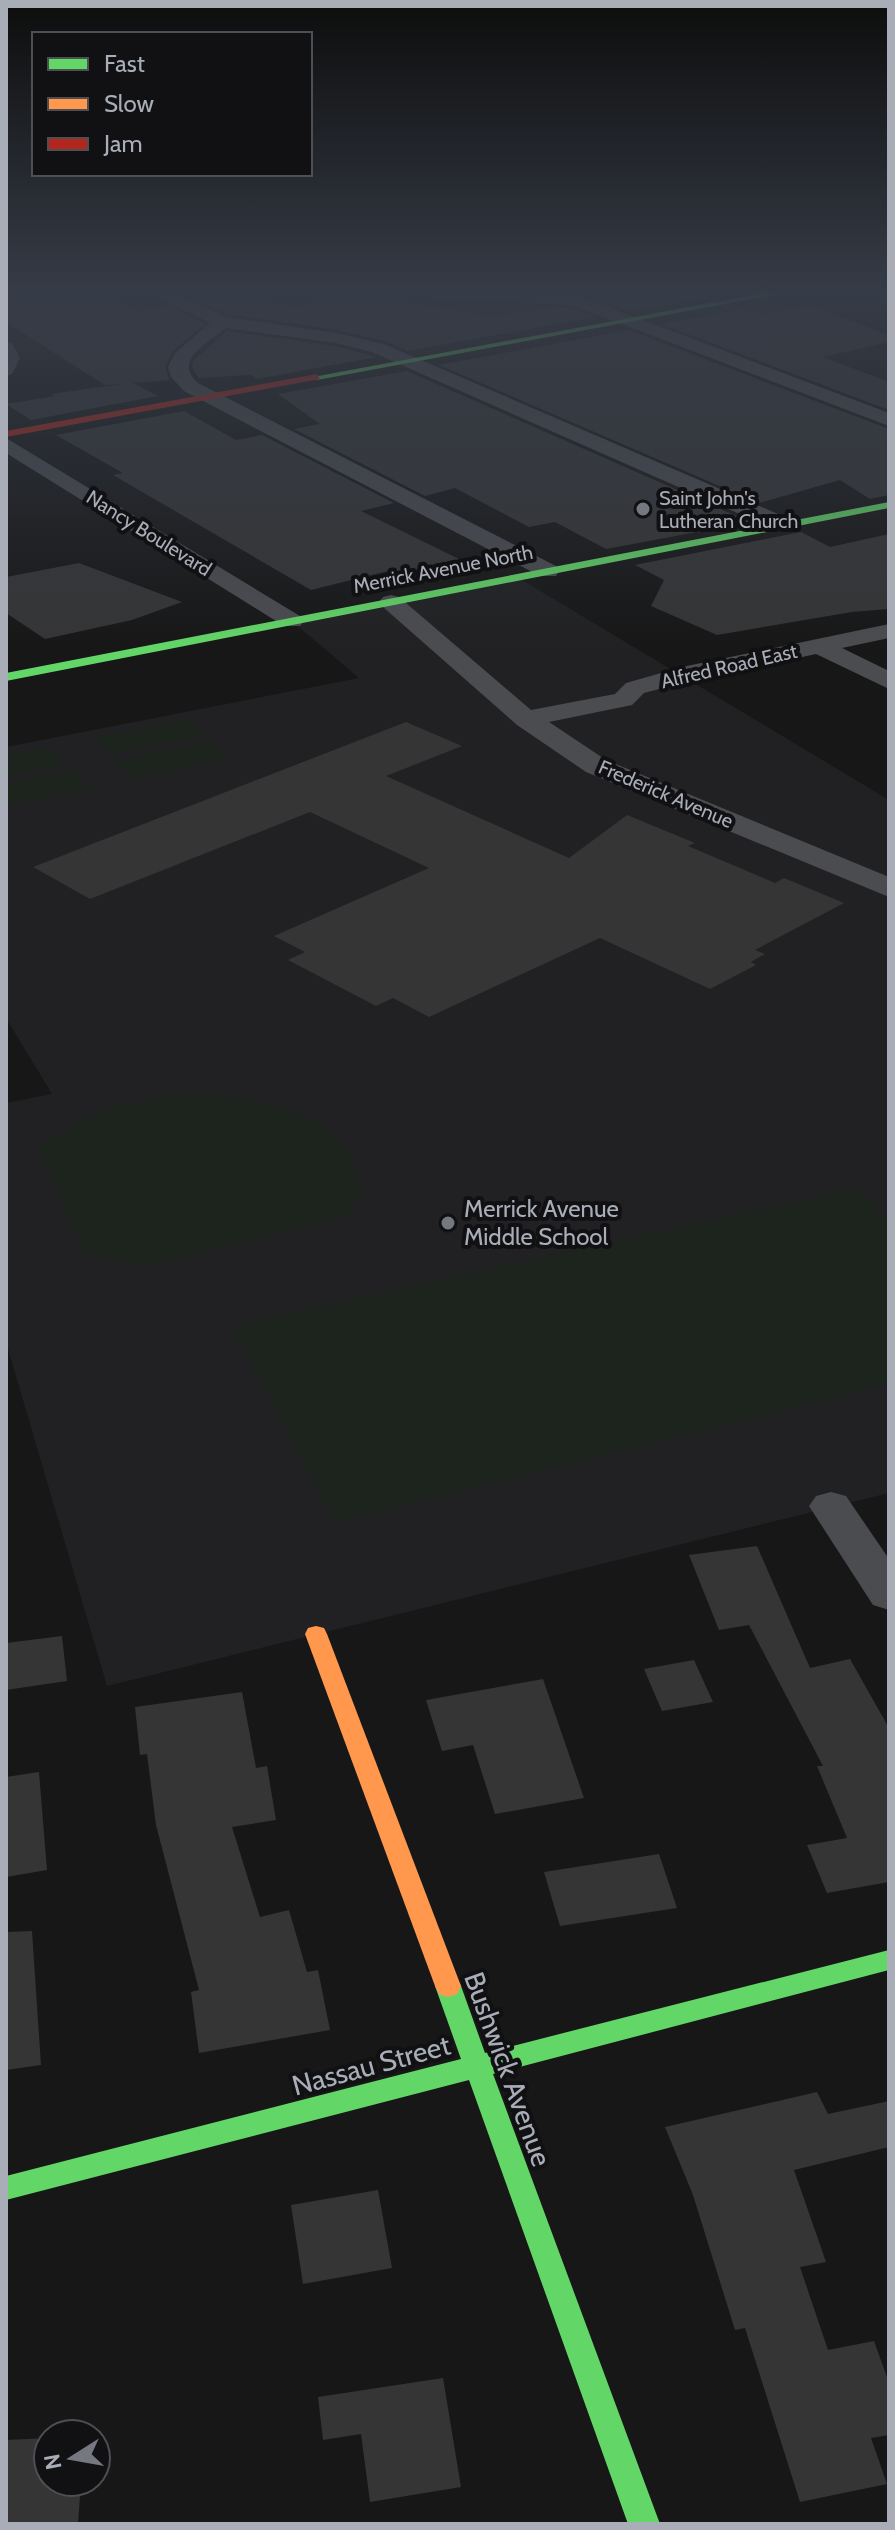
<svg xmlns="http://www.w3.org/2000/svg" width="895" height="2530" font-family="Cabin,sans-serif">
	<rect width="100%" height="100%" fill="#171717"/>
	<!-- built -->
	<path fill="#212123" d="M517 577 889 800V1493L107 1686 6 1342V1103L52 1094 6 1018V747L359 678 292 621Z"/>
	<!-- green -->
	<path fill="#1d241e" d="M186 719 205 736 110 755 93 738Z
		M209 741 228 758 132 779 113 761Z
		M51 747 68 764 6 777V756Z
		M74 769 91 788 6 806V784Z
		M220 1094C287 1108 346 1113 362 1191L348 1215 146 1267 85 1253 39 1148 100 1110 164 1096Z
		M860 1187 889 1219V1384L335 1522 231 1326Z"/>
	<!-- building -->
	<path fill="#353536" d="M6 293H102L139 311 169 305 205 324 172 352 165 368 170 380 133 383 158 396 31 420 6 404 55 396 51 394 121 384 105 385 6 322Z
		M234 293H251L281 305 299 307 346 293 494 316 554 307 571 308 595 317 408 351 385 341 337 330 227 314 197 300Z
		M645 293H694L706 297 628 311 599 300Z
		M811 306 889 335V342L823 357 889 382V410L661 324 744 309 761 314Z
		M629 330 889 429V495L870 499 840 480 759 503 439 365Z
		M227 331 335 346 376 357 257 379 251 375 198 378 192 367 193 361Z
		M407 371 750 522 606 549 555 522 529 527 455 488 425 496 294 429 320 424 278 394Z
		M184 411 236 440 262 435 394 503 361 511 459 559 395 575 388 571 311 590 113 475 123 473 56 435Z
		M801 532 830 547 889 534V609L852 612 717 635 651 606 664 580 635 565Z
		M79 563 182 602 132 620 45 639 6 613V577Z
		M406 722 462 746 386 776 569 858 627 815 695 843 688 846 775 883 784 878 844 903 755 950 765 954 751 962 756 965 710 989 600 938 429 1017 393 998 376 1006 288 960 305 952 274 936 429 868 310 812 90 899 33 867Z
		M757 1546 810 1668 850 1659 889 1728V1882L827 1893 807 1845 847 1838 817 1766H823L749 1625 719 1630 689 1555Z
		M62 1636 67 1681 6 1690V1643Z
		M694 1660 713 1702 662 1711 644 1669Z
		M543 1679 584 1798 495 1814 473 1745 442 1751 426 1700Z
		M242 1692 256 1768 267 1766 276 1820 232 1827 260 1917 289 1910 307 1972 318 1970 330 2030 199 2053 191 1992 199 1990 156 1825 147 1754 140 1755 135 1707Z
		M39 1772 47 1870 6 1877V1777Z
		M659 1854 677 1908 560 1926 544 1872Z
		M32 1931 41 2065 6 2070V1932Z
		M817 2092 828 2114 889 2101V2147L794 2170 826 2262 800 2267 828 2350 874 2341 889 2383V2435L871 2438 887 2484 800 2502 745 2328 735 2330 693 2195 665 2127Z
		M378 2190 392 2268 303 2284 291 2205Z
		M443 2378 461 2487 370 2502 361 2434 323 2440 318 2397Z
		M48 2438V2482H81L78 2524H6V2440Z"/>
	<g fill="none" stroke-linecap="round" stroke-linejoin="round">
		<!-- street -->
		<path fill="#4b4c50" fill-rule="evenodd" d="M151 293H174L226 317 336 333 384 344 792 520 795 525 792 530H776L372 352 336 343 226 328C208 343 172 360 198 383L556 566 559 571 556 576H540L184 391 171 377 168 367 175 353 210 323Z
			M428 293H581L582 297 889 413V426L572 305 436 298Z
			M6 342 12 343 20 358 12 374 6 376Z
			M6 438 300 616 304 621 300 626H284L6 453Z
			M391 595 399 597 531 710 615 694 626 683 682 667 889 624V638L842 648 889 671V689L816 654 686 682 644 693 632 705 549 722 606 760 889 877V897L586 772 517 725 383 607 379 602 383 597Z
			M831 1492 846 1496 889 1559V1610L873 1605 809 1506 816 1496Z"/>
		<!-- fast -->
		<path fill="#63d668" fill-rule="evenodd" d="M764 293H784L317 380 313 377Z
			M889 502V508L6 681V673Z
			M889 1950V1970L493 2074 660 2524H628L469 2080 6 2200V2176L461 2059 435 1986 439 1978 448 1975 457 1978 461 1986 485 2053Z"/>
		<!-- slow -->
		<path fill="#ff974d" fill-rule="evenodd" d="M316 1626 324 1628 327 1634 461 1986 457 1994 448 1997 439 1994 435 1986 305 1634 308 1628Z"/>
		<!-- jam -->
		<path fill="#b3261e" fill-rule="evenodd" d="M317 374 320 379 6 437V431Z"/>
	</g>
	<!-- sky -->
	<linearGradient id="sky" x2="0" y2="1"><stop stop-color="#0d0d0d"/><stop offset="0.45" stop-color="#363c47"/><stop offset="1" stop-color="#363c47" stop-opacity="0"/></linearGradient>
	<rect width="895" height="648" fill="url(#sky)"/>
	<!-- markers -->
	<g fill="#757880" stroke="#111113" stroke-width="3">
		<circle cx="643" cy="509" r="8"/>
		<circle cx="448" cy="1223" r="8"/>
	</g>
	<g text-anchor="middle" stroke-width="8" stroke-linejoin="round" paint-order="stroke">
		<!-- far-poi labels -->
		<g font-size="20" fill="#a8adb8" stroke="#111113" text-anchor="start">
			<text x="659" y="505">Saint John's<tspan x="659" dy="23">Lutheran Church</tspan></text>
		</g>
		<!-- far-street labels -->
		<g font-size="20" fill="#a8adb8" stroke="#111113">
			<text transform="translate(149 533) rotate(32)" y="7">Nancy Boulevard</text>
			<text transform="translate(443 569) rotate(-11)" y="7">Merrick Avenue North</text>
			<text transform="translate(729 666) rotate(-13)" y="7">Alfred Road East</text>
			<text transform="translate(666 794) rotate(23)" y="7">Frederick Avenue</text>
		</g>
		<!-- poi labels -->
		<g font-size="24" fill="#a8adb8" stroke="#111113" text-anchor="start">
			<text x="464" y="1217">Merrick Avenue<tspan x="464" dy="28">Middle School</tspan></text>
		</g>
		<!-- near-street labels -->
		<g font-size="28" fill="#a8adb8" stroke="#111113">
			<text transform="translate(371 2065) rotate(-15)" y="10">Nassau Street</text>
			<text transform="translate(508 2069) rotate(70)" y="10">Bushwick Avenue</text>
		</g>
	</g>
	<!-- border -->
	<rect width="895" height="2530" fill="none" stroke="#a8adb8" stroke-width="16"/>
	<!-- legend -->
	<rect x="32" y="32" width="280" height="144" fill="#111113" stroke="#4d4f55" stroke-width="2"/>
	<rect x="48" y="58" width="40" height="12" fill="#63d668" stroke="#4d4f55" stroke-width="2"/>
	<text x="104" y="72" font-size="24" fill="#a8adb8">Fast</text>
	<rect x="48" y="98" width="40" height="12" fill="#ff974d" stroke="#4d4f55" stroke-width="2"/>
	<text x="104" y="112" font-size="24" fill="#a8adb8">Slow</text>
	<rect x="48" y="138" width="40" height="12" fill="#b3261e" stroke="#4d4f55" stroke-width="2"/>
	<text x="104" y="152" font-size="24" fill="#a8adb8">Jam</text>
	<!-- north arrow -->
	<g transform="translate(72 2458) rotate(259)"><circle r="38" fill="#111113" stroke="#4d4f55" stroke-width="2"/>
	<path d="M0-6L14 30L0 20L-14 30Z" fill="#757880"/>
	<text y="-12" font-size="22" font-weight="bold" text-anchor="middle" fill="#a8adb8">N</text>
	</g>
</svg>
